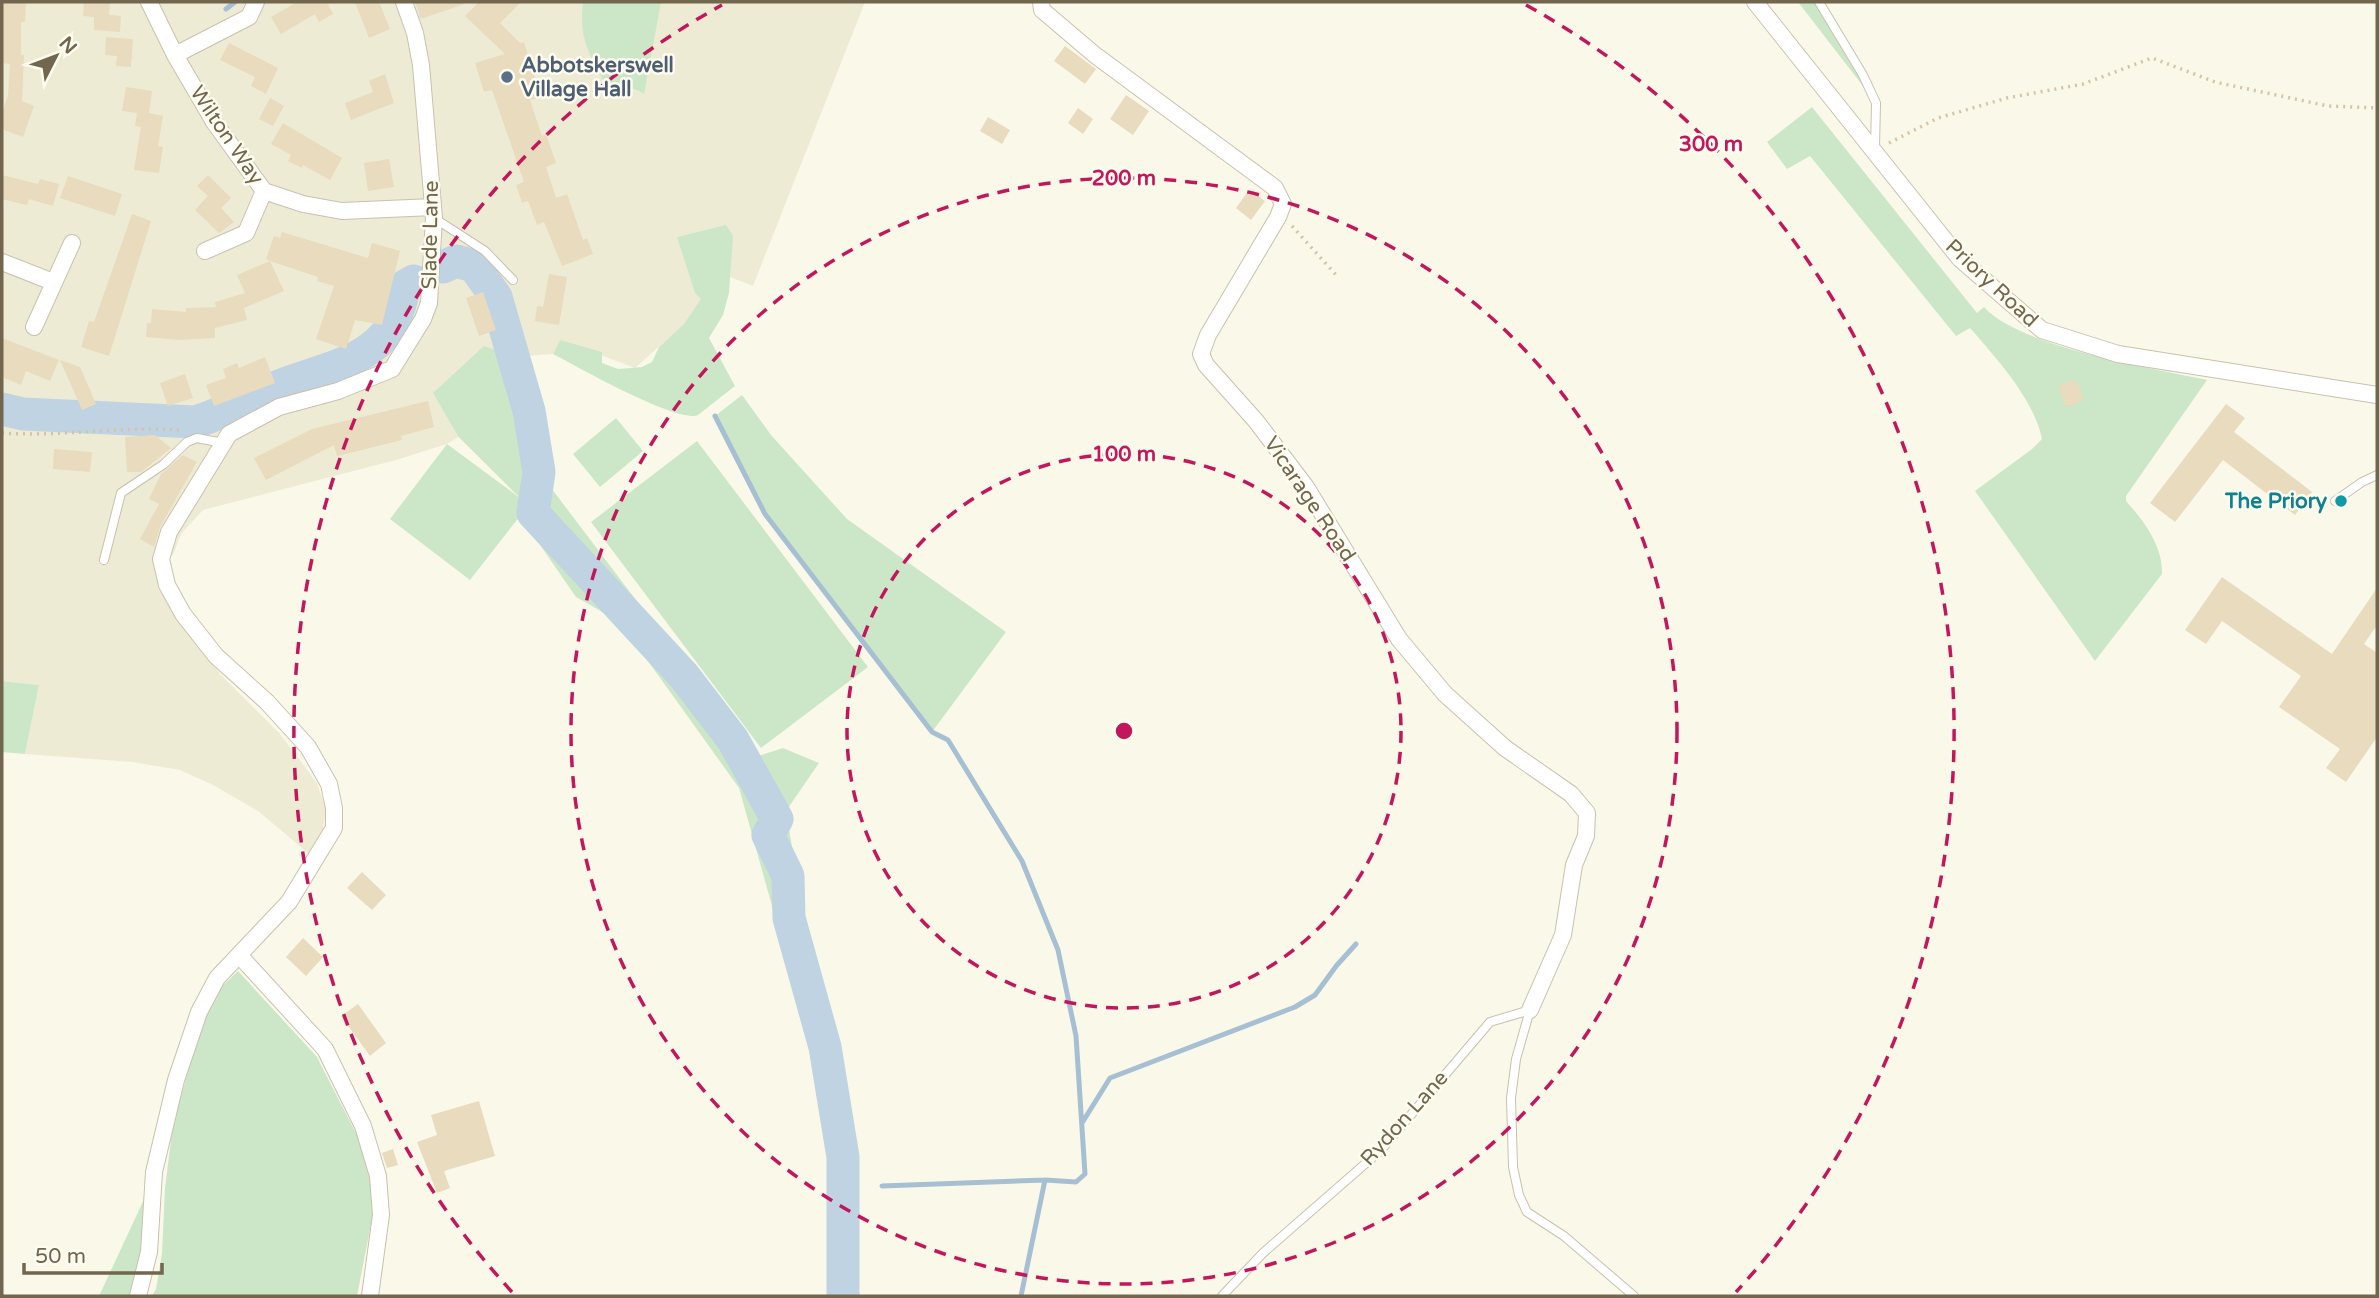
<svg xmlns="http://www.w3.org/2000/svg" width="2379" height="1298" font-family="'Varela Round',sans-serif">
	<rect width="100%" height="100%" fill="#faf9e9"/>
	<!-- residential -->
	<path fill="#eeebd5" d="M2 2H865L753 286 730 277 726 278 690 319 635 368 560 340 553 354 512 357 529 411 520 497 458 437 447 444 396 460 203 510 181 534 173 555 156 561 158 588 202 650 221 675 280 734 317 783 326 810 323 829 309 854 258 811 213 785 180 770 132 762 25 754 39 685 2 681Z"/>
	<!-- green -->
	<path fill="#cce7c8" d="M583 2H661L644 94C633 86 616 86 603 80 587 51 579 36 583 2Z
		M1798 2H1819L1876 103Z
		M1812 107 1977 313 1984 307C2020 347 2152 368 2207 380L2126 496V501C2144 521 2163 546 2162 574L2095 661 1975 491 2032 449 2042 439C2034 399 1996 358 1970 328L1956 336 1810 156 1787 169 1767 142Z
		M726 225 733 236 729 293 723 315 709 338 735 386 698 415C678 424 576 366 553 354L560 340 602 352V363L618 369 642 367 652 362 659 347 684 324 701 299 695 293 677 237Z
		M484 346 502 352 512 357 529 411 539 472 755 757 783 748 819 763 786 811 815 984 848 1105 858 1187 852 1296H833L835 1131 739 788 620 622 576 597 520 516 470 580 390 519 447 444 520 498 458 436 433 393Z
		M742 395 771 435 847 519 1006 632 932 732 765 514 715 416Z
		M616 418 643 451 600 487 573 454Z
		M697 441 868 667 761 748 591 522Z
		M2 681 39 685 25 754 2 752Z
		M238 971 317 1057 362 1145 373 1179V1214L357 1296H152L156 1289 162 1253 165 1188 173 1124 201 1027 217 991Z
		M146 1195 141 1262 129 1296H99Z"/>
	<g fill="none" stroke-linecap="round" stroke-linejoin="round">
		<!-- stream -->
		<path stroke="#a6bfd3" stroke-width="5" d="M226 9 235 2
			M715 416 765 514 932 732 948 740 1022 861 1058 950 1076 1036 1085 1174 1076 1182 1045 1180 1021 1296
			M1082 1123 1110 1078 1295 1007 1315 995 1337 965 1356 944
			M882 1186 1045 1180"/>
		<!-- river -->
		<path stroke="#bfd3e2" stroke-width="33" d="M443 267 456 261 474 266 496 297 529 411 539 472 533 513 684 676 733 740 777 819 768 835 788 876 789 918 825 1047 843 1157V1296
			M2 409 23 414 195 422C223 414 247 399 274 388 310 372 357 367 385 335 396 322 401 302 405 286L414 281"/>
	</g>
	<!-- building -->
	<path fill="#e8dbbe" d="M2 2H26L25 22H21V55H24L22 101 34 106 23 137 2 129V113L8 96 10 64 2 63Z
		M84 2H110L109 15 121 16 120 32 94 30V17L83 16Z
		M297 2H332L328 4 333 14 319 22 315 14 281 34 271 17Z
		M355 2H379L390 29 369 38Z
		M415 2H464V4L421 19Z
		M479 2H521L500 23 520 43 524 42 541 97 530 100 542 136 546 134 556 163 546 167 556 198 567 194 583 240 587 238 593 254 562 266 544 222 537 225 528 201 522 203 516 185 524 182 492 90 484 92 475 63 505 54 465 16Z
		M106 37 133 39 131 67 116 66 117 56 105 55Z
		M229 43 278 68 266 94 251 86 255 77 220 60Z
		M1065 46 1096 69 1085 84 1054 61Z
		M385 74 394 103 351 120 345 103 373 92 369 81Z
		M126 87 152 91 149 113 163 116 158 146 163 147 159 173 134 170 141 127 135 126 137 113 122 111Z
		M1126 95 1149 111 1133 135 1110 119Z
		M270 98 284 106 273 126 259 119Z
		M1078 108 1093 119 1083 134 1068 123Z
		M988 117 1010 130 1002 144 980 131Z
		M283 123 342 158 330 180 303 165 302 168 288 161 291 155 271 144Z
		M389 159 394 187 368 191 364 163Z
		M2 175 38 184 40 179 59 184 53 206 29 199 27 205 2 199Z
		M208 175 231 198 221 208 234 222 219 233 195 210 208 196 197 186Z
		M68 176 122 194 115 216 60 198Z
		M1249 190 1265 201 1251 220 1236 208Z
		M132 214 151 221 109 356 81 347 89 321 94 322Z
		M282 232 368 258 372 243 400 251 382 325 355 320 346 349 316 339 334 286 317 281 318 277 270 261 284 291 244 308 247 320 215 328V338L179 340 146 337 147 323H151L152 309 186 312V308L216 307 215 302 245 293 237 275 270 261 266 259 274 236 280 238Z
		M549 274 567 277 559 325 535 321 537 306 543 307Z
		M483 292 496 330 479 336 466 298Z
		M2 338 59 360 50 381 26 371 21 385 2 377Z
		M265 357 275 383 214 406 206 385 226 378 223 369 237 363 239 368Z
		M60 360 80 367 96 404 82 410Z
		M185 374 193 398 168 406 160 383Z
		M2075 379 2084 400 2066 407 2058 386Z
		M428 401 434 427 401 436 402 440 337 456 334 445 266 480 254 458 312 429Z
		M2226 404 2245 418 2234 432 2312 492 2295 515 2223 460 2175 522 2150 503Z
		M155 435 171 448 141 472H127L125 437Z
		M54 449 92 452 90 472 53 469Z
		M183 455 197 462 160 527 154 547 140 539 159 504 149 499 161 474Z
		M2222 577 2332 654 2377 588V625L2364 644 2377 653V737L2346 782 2326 768 2340 749 2279 707 2301 676 2222 621 2206 644 2185 630Z
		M362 872 386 895 372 910 347 888Z
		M303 938 323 957 306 976 286 957Z
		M358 1004 386 1043 370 1056 341 1016Z
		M479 1101 495 1156 444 1171 450 1188 437 1193 417 1142 437 1135 431 1115Z
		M393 1149 398 1165 387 1168 382 1153Z"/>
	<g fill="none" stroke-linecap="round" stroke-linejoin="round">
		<!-- lane casing -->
		<g stroke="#c9c1ad" stroke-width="10">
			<path id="lane" d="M1819 2 1863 75 1876 103 1875 148
				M434 218 485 251 513 280
				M2335 501 2362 482 2377 475
				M104 560 121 493 164 464 187 442 197 438 223 443
				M1530 1010 1516 1059 1511 1098 1513 1167 1519 1195 1527 1212 1564 1236 1634 1296
				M1222 1296 1263 1253 1381 1150 1490 1022 1530 1010"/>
		</g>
		<!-- street casing -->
		<g stroke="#c9c1ad" stroke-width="18">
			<path id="street" d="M149 2 175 55 214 122 264 191 303 204 342 211 433 207
				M1041 2 1042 10 1095 55 1275 188 1283 204 1278 217 1208 335 1201 354 1206 365 1256 421 1306 487 1399 639 1445 694 1505 748 1571 794 1587 813 1586 836 1574 865 1563 935 1530 1010
				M1755 2 1960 259 2042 330 2118 354 2377 395
				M175 55 249 17 256 2
				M205 251 246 233 264 191
				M2 262 53 282
				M34 327 72 243
				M239 955 325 1049 363 1126 378 1176 381 1215 370 1296
				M138 1296 149 1252 154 1172 176 1080 199 1012 217 978 289 902 334 828V808L329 784 308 747 267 702 216 656 183 614 167 585 161 559 169 532 229 434 279 407 338 391 392 369 423 319 429 303 434 218 421 65 415 33 404 2"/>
		</g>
		<!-- path -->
		<path stroke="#d2c4a6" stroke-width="3.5" stroke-dasharray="2 5" stroke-linecap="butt" d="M1889 143 1938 118 2007 98 2083 84 2152 58 2215 82 2328 106 2377 108
			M1292 226 1337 276
			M2 433C62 437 121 426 181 430"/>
		<!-- lane -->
		<use href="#lane" stroke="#fff" stroke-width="8"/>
		<!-- street -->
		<use href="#street" stroke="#fff" stroke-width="16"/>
	</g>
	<!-- distance rings -->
	<g fill="none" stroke="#c2185b" stroke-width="3.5" stroke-dasharray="12 9">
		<circle cx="1124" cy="731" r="277"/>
		<circle cx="1124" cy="731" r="553"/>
		<path d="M512 1292A830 830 0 0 1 722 5M1526 5A830 830 0 0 1 1736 1292"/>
	</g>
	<!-- markers -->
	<circle fill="#5c6f8a" stroke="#fdfcef" stroke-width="2.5" cx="507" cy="77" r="7"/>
	<circle fill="#0f9aa8" stroke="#fdfcef" stroke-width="2.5" cx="2341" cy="501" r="7"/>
	<g text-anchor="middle" stroke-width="5" stroke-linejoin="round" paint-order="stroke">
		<!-- service labels -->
		<g font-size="21" font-weight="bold" fill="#4e5e75" stroke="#fdfcef" text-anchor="start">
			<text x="521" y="72">Abbotskerswell<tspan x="521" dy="24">Village Hall</tspan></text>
		</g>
		<!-- street labels -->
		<g font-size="21" fill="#72664f" stroke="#fdfcef">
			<text transform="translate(227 135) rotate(56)" y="7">Wilton Way</text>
			<text transform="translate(430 235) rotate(-89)" y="7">Slade Lane</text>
			<text transform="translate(1992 283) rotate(43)" y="7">Priory Road</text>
			<text transform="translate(1310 499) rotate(56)" y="7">Vicarage Road</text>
			<text transform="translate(1404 1118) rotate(-48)" y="7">Rydon Lane</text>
		</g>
		<!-- culture labels -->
		<g font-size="21" font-weight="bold" fill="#0d838f" stroke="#fdfcef" text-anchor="end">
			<text x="2327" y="508">The Priory</text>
		</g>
	</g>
	<circle cx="1124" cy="731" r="10" fill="#c2185b" stroke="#fdfcef" stroke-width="3.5"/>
	<g font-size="21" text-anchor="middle" font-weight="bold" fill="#c2185b" stroke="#fdfcef" stroke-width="5" stroke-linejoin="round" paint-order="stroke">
		<text x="1711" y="151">300 m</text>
		<text x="1124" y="185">200 m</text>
		<text x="1124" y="461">100 m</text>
	</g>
	<!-- border -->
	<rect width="2379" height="1298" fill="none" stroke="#72664f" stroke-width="7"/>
	<!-- north arrow -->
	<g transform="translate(56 56) rotate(48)" stroke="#fdfcef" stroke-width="5" paint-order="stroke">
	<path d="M0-5L12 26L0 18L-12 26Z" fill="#72664f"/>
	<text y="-10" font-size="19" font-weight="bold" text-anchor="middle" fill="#72664f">N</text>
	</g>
	<!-- scale -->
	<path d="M24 1263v10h138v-10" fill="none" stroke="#72664f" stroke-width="3.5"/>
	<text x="35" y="1263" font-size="21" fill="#72664f" stroke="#fdfcef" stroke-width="5" paint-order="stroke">50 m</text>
</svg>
